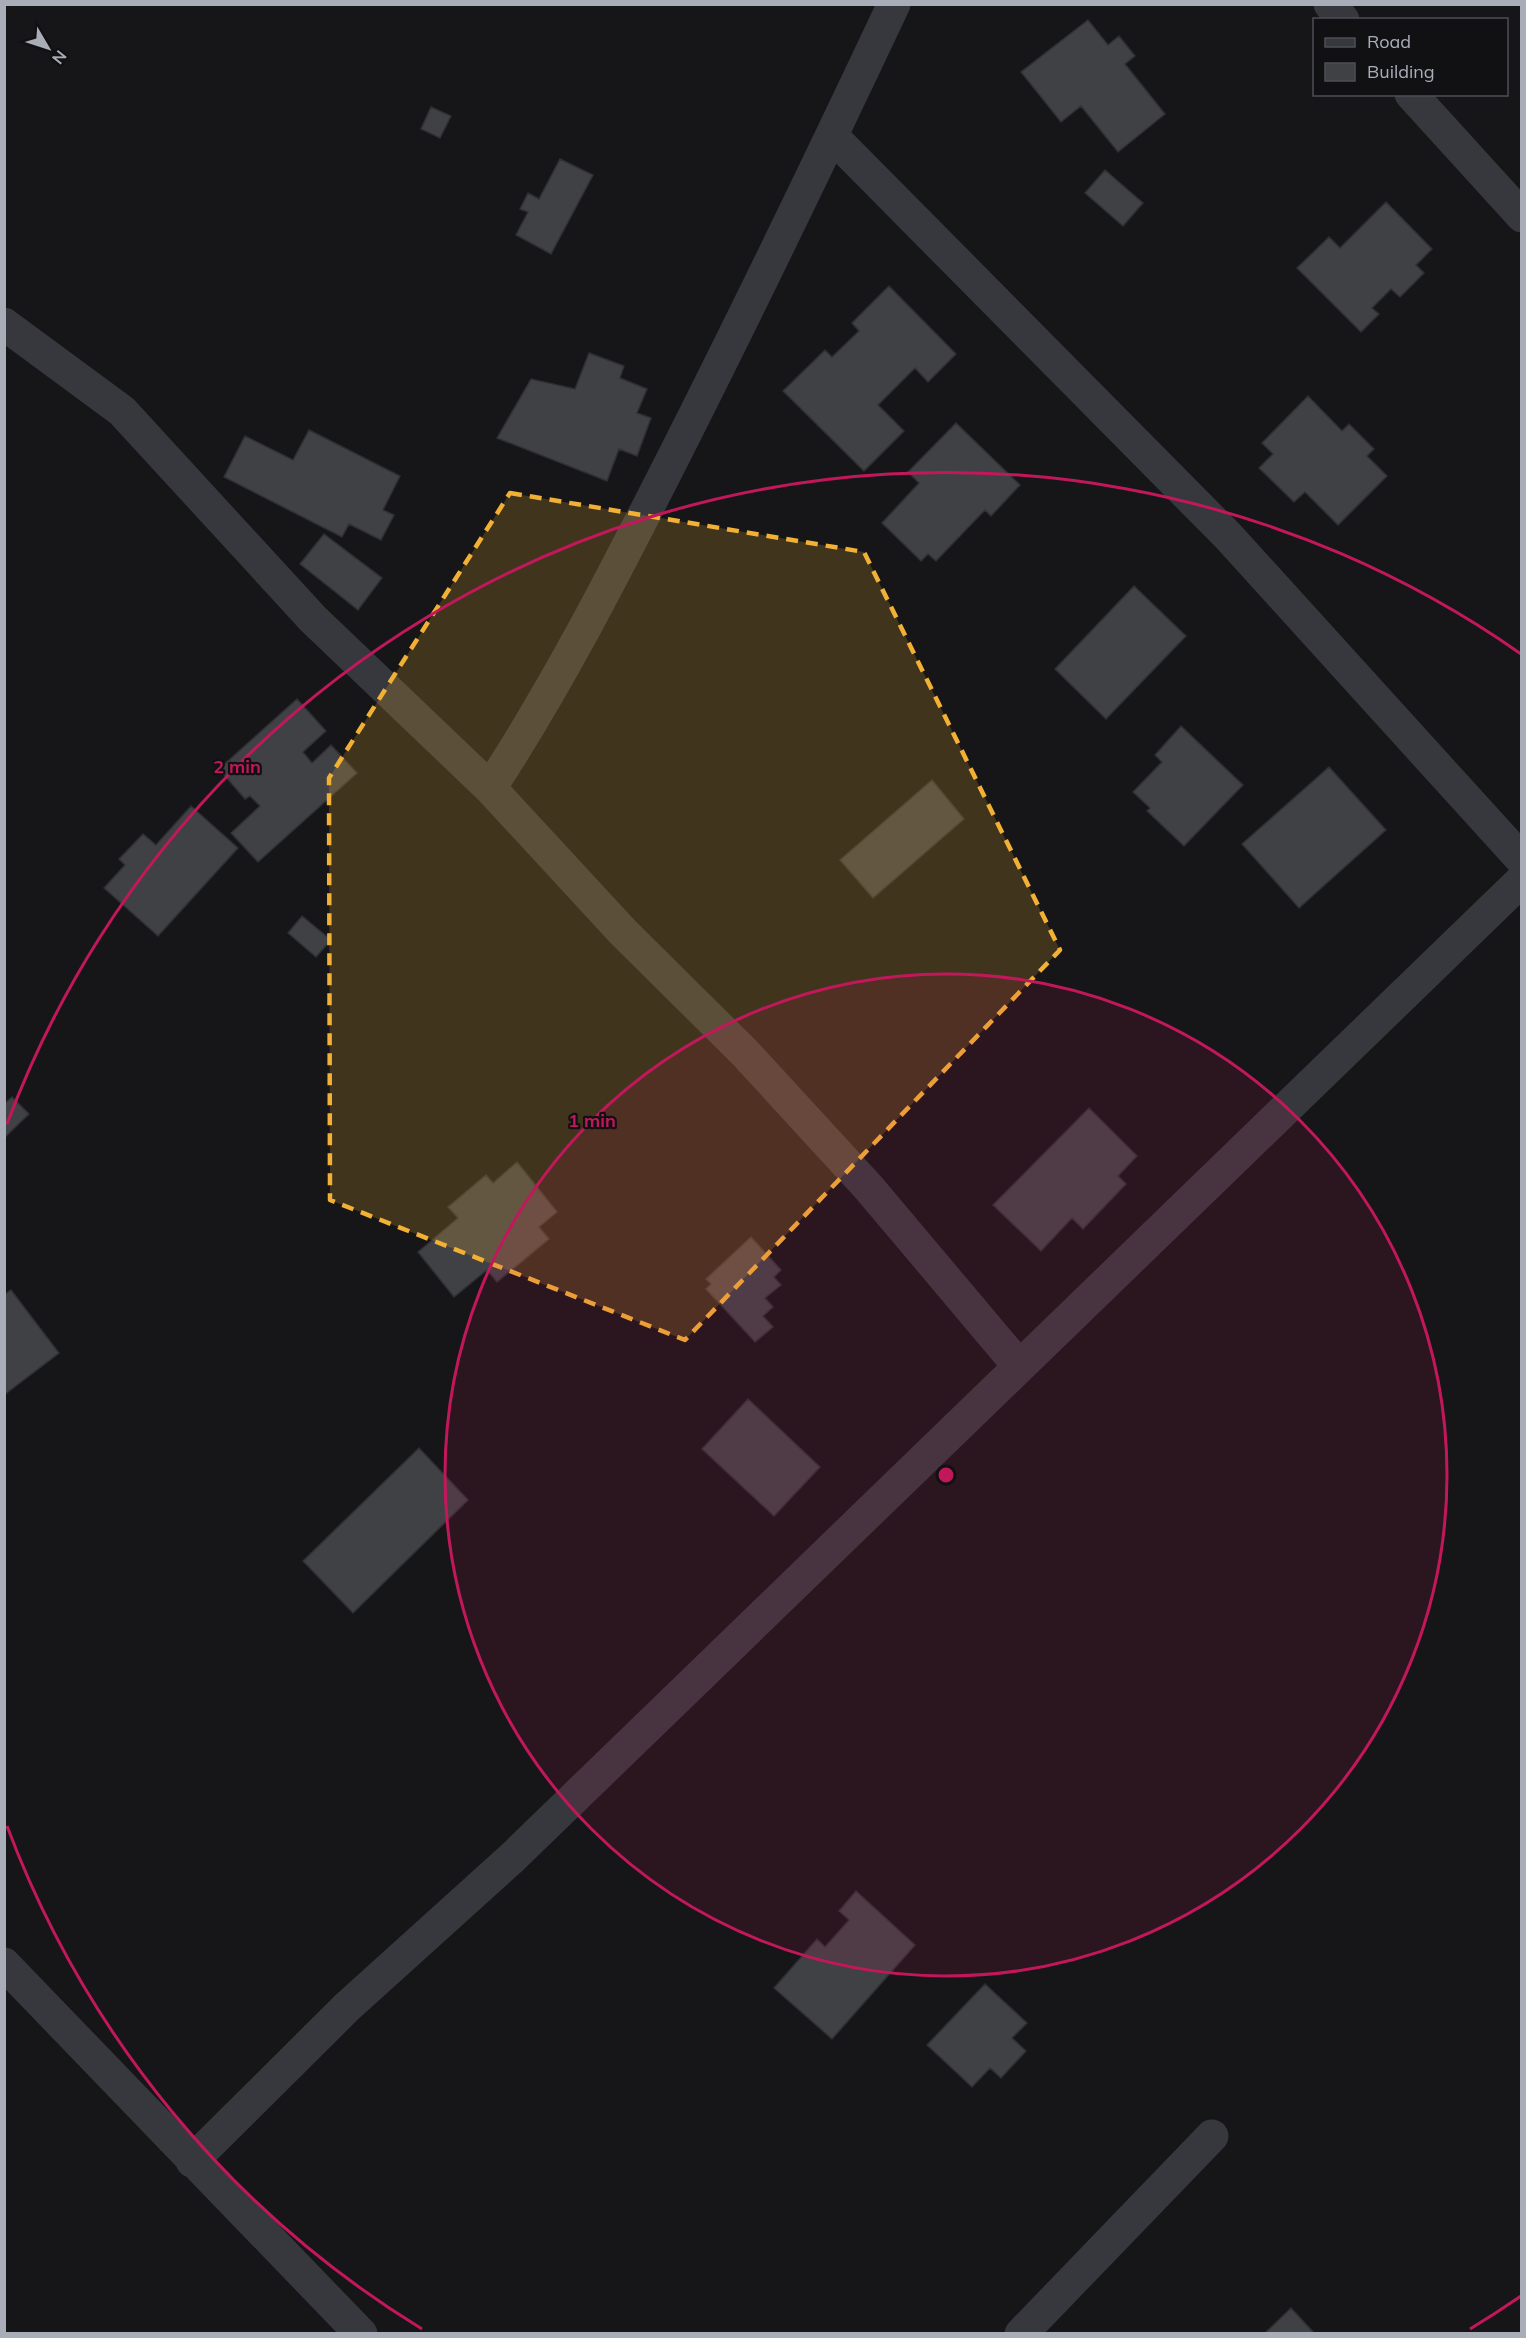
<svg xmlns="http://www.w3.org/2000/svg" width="1526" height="2338" font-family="Mulish,sans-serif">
	<rect width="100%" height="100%" fill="#161618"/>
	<!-- building -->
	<path fill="#404145" stroke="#303034" stroke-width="1.5" d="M1088 20 1108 45 1119 36 1135 56 1125 64 1165 114 1118 152 1081 106 1061 122 1021 72Z
		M431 107 451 116 440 138 421 129Z
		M560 159 593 175 551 254 516 235 528 212 520 209 528 193 539 199Z
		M1105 170 1143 203 1123 226 1085 193Z
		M1386 202 1432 249 1416 265 1424 273 1400 297 1391 289 1372 308 1379 314 1361 332 1297 268 1329 237 1340 248Z
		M889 286 956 354 928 382 915 368 878 405 904 431 864 471 783 391 825 350 832 357 859 331 852 323Z
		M589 353 624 366 620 378 647 389 637 413 651 418 637 456 619 449 607 481 497 438 531 379 575 389Z
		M1308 396 1342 431 1349 424 1374 449 1367 456 1387 476 1338 525 1305 492 1294 502 1259 468 1273 454 1262 443Z
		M956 423 1020 485 991 516 985 510 936 561 928 554 921 561 882 523 919 483 908 472Z
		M309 430 400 476 383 510 394 515 381 540 349 524 342 537 224 477 245 436 293 460Z
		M324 534 382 578 358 610 300 564Z
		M1134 586 1186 636 1106 719 1055 669Z
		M297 699 326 731 303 752 312 763 331 745 357 773 258 862 231 833 260 806 250 796 245 799 219 769Z
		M1181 726 1243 785 1184 846 1147 811 1150 808 1133 792 1162 762 1155 755Z
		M1329 767 1386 830 1299 908 1242 844Z
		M932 780 964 819 873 898 840 860Z
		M191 806 238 848 158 936 104 888 125 865 119 859 143 834 156 845Z
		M302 916 331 940 316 957 288 933Z
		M12 1097 29 1114 4 1138V1104Z
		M1089 1108 1137 1156 1118 1176 1126 1184 1083 1229 1072 1218 1041 1251 993 1205Z
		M517 1162 557 1212 539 1227 549 1239 497 1282 487 1270 454 1297 418 1252 458 1218 448 1207 486 1175 493 1183Z
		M751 1237 781 1270 774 1277 781 1285 765 1298 773 1307 763 1316 773 1327 755 1342 706 1289 711 1284 706 1279Z
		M11 1290 59 1353 4 1395V1295Z
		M748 1399 820 1467 774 1516 702 1449Z
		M419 1448 468 1500 353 1613 303 1561Z
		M856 1891 915 1945 832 2039 774 1988 817 1939 825 1947 849 1920 839 1911Z
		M985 1984 1027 2023 1012 2038 1026 2051 1001 2078 990 2068 972 2087 927 2045Z
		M1291 2308 1315 2334H1264Z"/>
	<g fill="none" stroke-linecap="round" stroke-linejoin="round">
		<!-- minor -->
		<path stroke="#37383d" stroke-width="33" d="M1330 4 1343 20
			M1411 94 1522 216
			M832 136 1228 536 1522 860
			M4 324 122 411 313 619 490 788 623 932 745 1053 869 1188 1019 1366
			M490 788C558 684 614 574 670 464 747 312 821 159 894 4
			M4 1964 361 2334
			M192 2161 347 2007 513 1857 1522 880
			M1021 2334 1212 2136"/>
	</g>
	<!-- marked area -->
	<path fill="#f2b134" fill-opacity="0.2" stroke="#f2b134" stroke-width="4.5" stroke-dasharray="12 8" stroke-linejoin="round" d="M510 493 864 552 1060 950 685 1340 330 1200 329 778Z"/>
	<!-- distance rings -->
	<circle cx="946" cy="1475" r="501" fill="#c2185b" fill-opacity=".12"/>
	<g fill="none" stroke="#c2185b" stroke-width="3">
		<circle cx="946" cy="1475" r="501"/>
		<path d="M1521 2296A1002 1002 0 0 1 1470 2329M422 2329A1002 1002 0 0 1 7 1826M7 1124A1002 1002 0 0 1 1521 654"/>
	</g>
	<circle cx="946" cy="1475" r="9" fill="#c2185b" stroke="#111113" stroke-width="3"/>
	<g font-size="18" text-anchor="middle" font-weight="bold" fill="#c2185b" stroke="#111113" stroke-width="4.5" stroke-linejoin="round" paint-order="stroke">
		<text x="237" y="773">2 min</text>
		<text x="592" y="1127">1 min</text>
	</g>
	<!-- border -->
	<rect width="1526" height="2338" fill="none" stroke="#a8adb8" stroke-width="12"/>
	<!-- legend -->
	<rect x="1313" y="18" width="195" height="78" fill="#111113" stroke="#4d4f55" stroke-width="1.5"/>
	<rect x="1325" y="38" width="30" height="9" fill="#37383d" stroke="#4d4f55" stroke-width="1.5"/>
	<text x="1367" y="48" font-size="18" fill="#a8adb8">Road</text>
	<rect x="1325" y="63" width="30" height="18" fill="#404145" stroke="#4d4f55" stroke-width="1.5"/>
	<text x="1367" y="78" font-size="18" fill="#a8adb8">Building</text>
	<!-- north arrow -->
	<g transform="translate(48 48) rotate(129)" stroke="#111113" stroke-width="4.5" paint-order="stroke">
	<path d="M0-4.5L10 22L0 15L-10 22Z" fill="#a8adb8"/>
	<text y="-9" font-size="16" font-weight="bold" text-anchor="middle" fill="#a8adb8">N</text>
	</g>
</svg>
